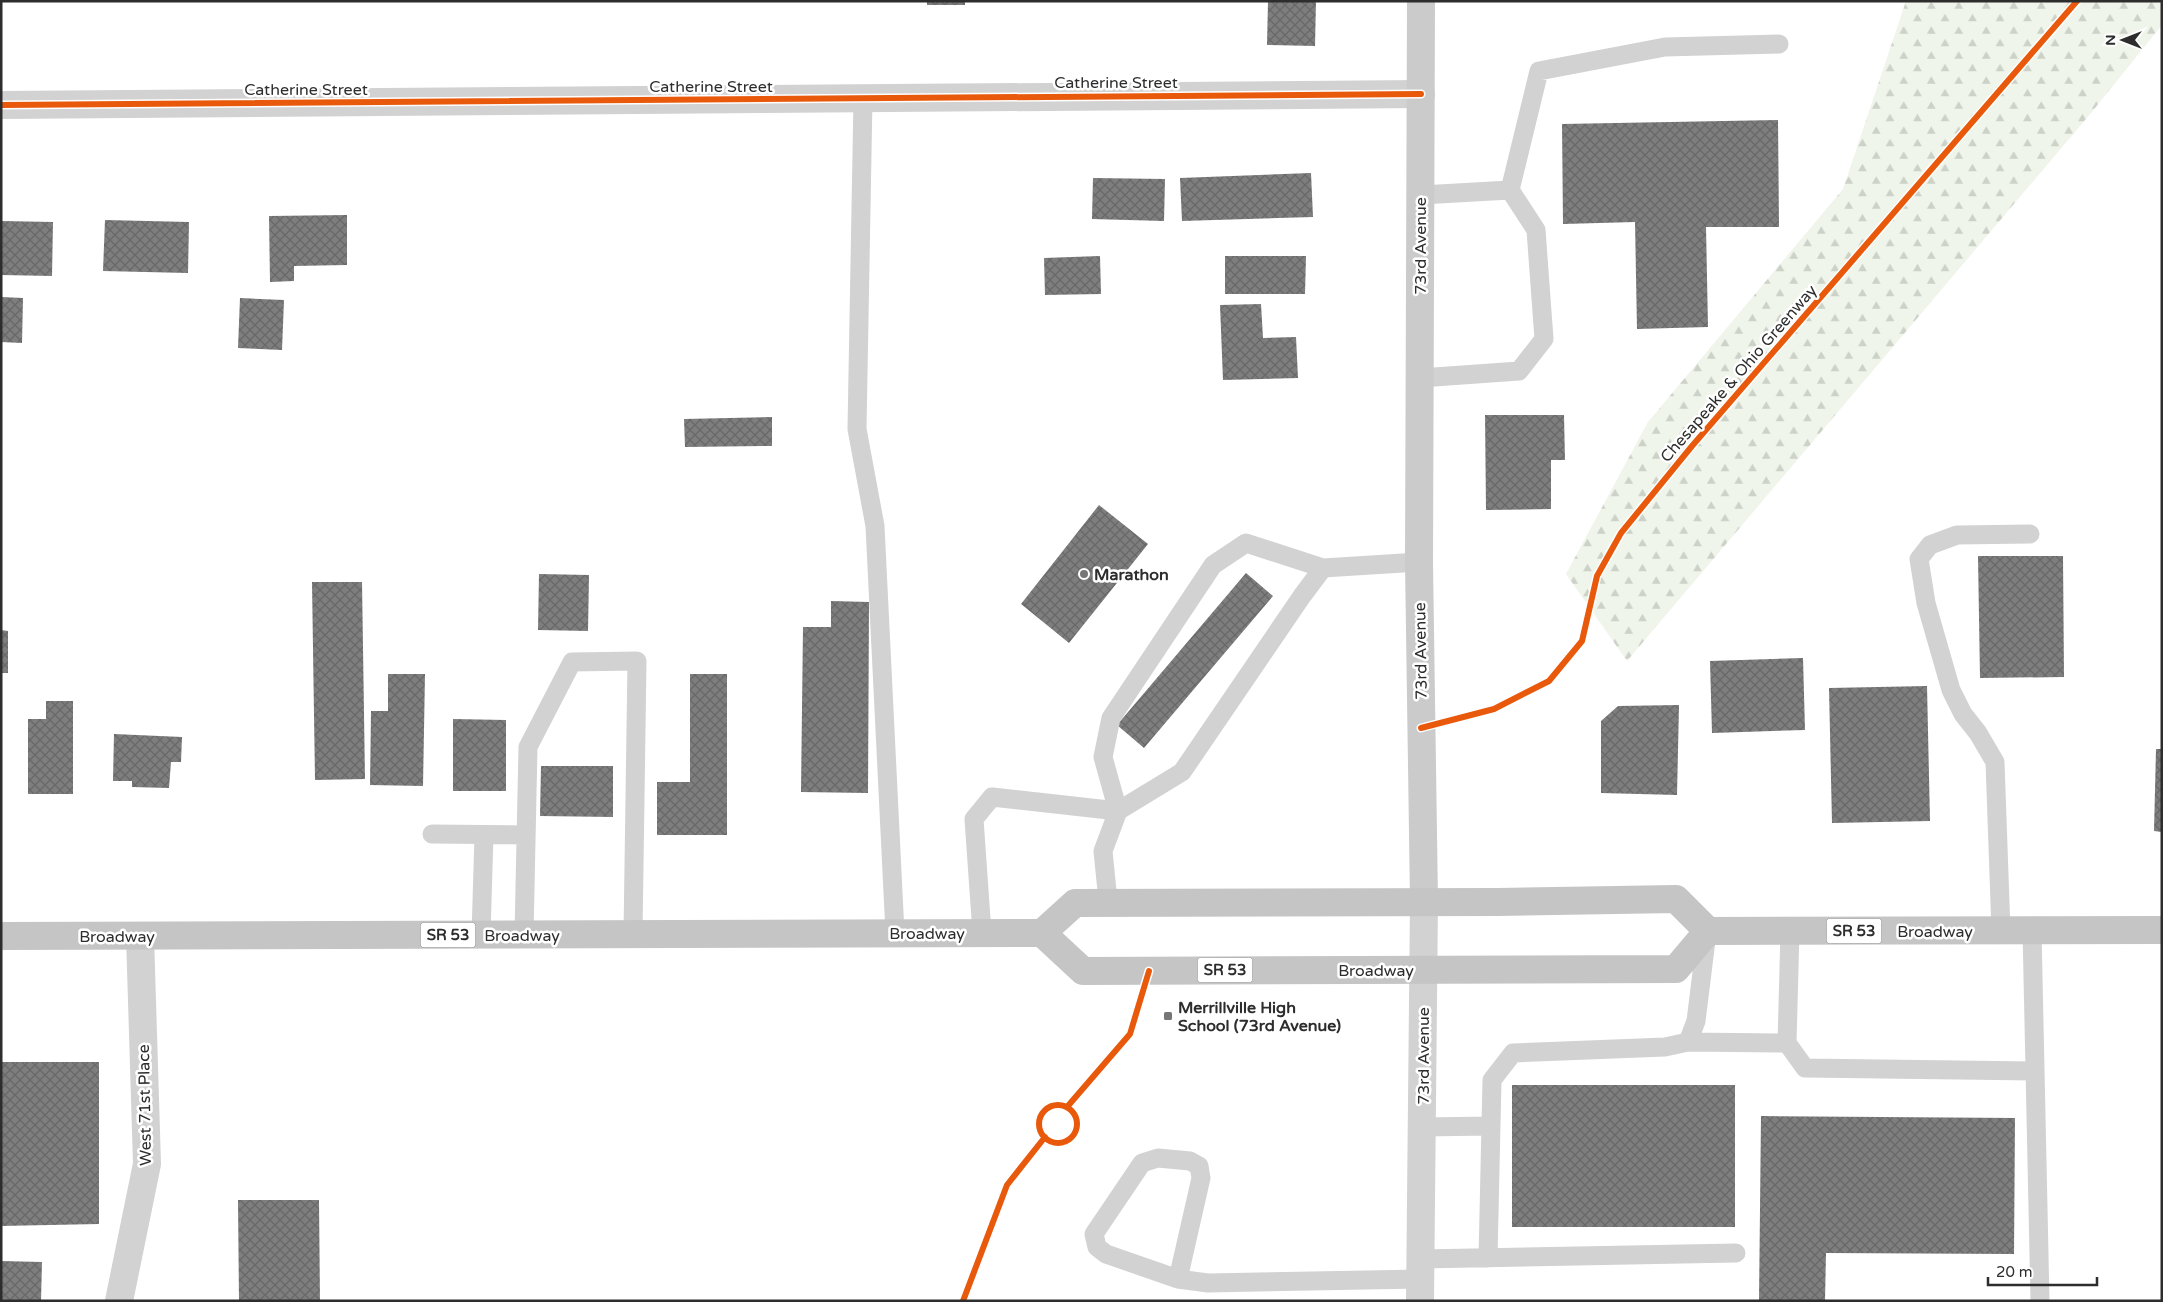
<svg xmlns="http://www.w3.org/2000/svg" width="2163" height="1302" font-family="'Varela Round',sans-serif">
	<defs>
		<pattern id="forest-firs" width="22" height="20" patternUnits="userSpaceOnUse" patternTransform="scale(1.25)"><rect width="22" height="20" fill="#eff5ea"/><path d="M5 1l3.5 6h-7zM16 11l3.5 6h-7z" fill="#cdd2c9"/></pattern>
		<pattern id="building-cross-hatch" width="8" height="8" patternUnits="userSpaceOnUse" patternTransform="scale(1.25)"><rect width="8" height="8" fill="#7e7e7e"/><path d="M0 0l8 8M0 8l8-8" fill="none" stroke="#686868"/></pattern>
	</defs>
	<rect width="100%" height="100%" fill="#fff"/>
	<!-- forest -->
	<path fill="url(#forest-firs)" d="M1906 1H2162V25L2091 113 1627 661 1566 574 1648 422 1843 189Z"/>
	<!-- building -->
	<path fill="url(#building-cross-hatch)" d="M927 1H965V5H927Z
		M1268 1H1316L1315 46 1267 45Z
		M1778 120 1779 227H1706L1708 327 1637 329 1635 222 1563 224 1562 124Z
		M1311 173 1313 217 1182 221 1180 178Z
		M1093 178 1165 179 1164 221 1092 219Z
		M347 215V265L294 266V281L270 282 269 216Z
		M105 220 189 222 188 273 103 271Z
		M1 221 53 222 52 276 1 275Z
		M1100 256 1101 294 1045 295 1044 258Z
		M1225 256H1306L1305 294H1225Z
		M1 297 23 298 22 343 1 342Z
		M240 298 284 300 282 350 238 348Z
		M1261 304 1263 338 1296 337 1298 378 1223 380 1220 305Z
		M1485 415H1564L1565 460H1551V509L1486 510Z
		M772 417V446L685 447 684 419Z
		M1099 505 1148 544 1069 643 1021 604Z
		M1978 556H2063L2064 677 1980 678Z
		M1246 573 1273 596 1144 748 1117 725Z
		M539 574 589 575 588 631 538 630Z
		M312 582H362L365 779 315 780Z
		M831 601 869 602 868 793 801 792 803 627H831Z
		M1 630 8 631V673H1Z
		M1803 658 1805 730 1712 733 1710 661Z
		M388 674H425L423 786 370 785 371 711H388Z
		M690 674H727V835H657V782H690Z
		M1927 686 1930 821 1832 823 1829 688Z
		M46 701H73V794H28V719H46Z
		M1679 705 1677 795 1601 793V721L1618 706Z
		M453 719 506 720V791H453Z
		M114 734 182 737 181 762H171L169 788 132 787V781H113Z
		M2156 749H2162V832L2154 831Z
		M541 766H613V817L540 816Z
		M1 1062H99V1224L1 1226Z
		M1512 1085H1735V1227H1512Z
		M1761 1116 2015 1118 2014 1254 1826 1253 1825 1301H1759Z
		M238 1200H319L320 1301H239Z
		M1 1261 42 1262 41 1301H1Z"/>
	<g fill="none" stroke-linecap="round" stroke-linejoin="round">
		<!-- service -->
		<path stroke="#d2d2d2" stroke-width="19" d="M863 98 857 429 875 526 895 933
			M1510 190 1539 71 1665 47 1779 44
			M1420 378 1519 371 1544 339 1536 230 1510 190 1421 195
			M432 834 526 835
			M1108 901 1103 851 1118 811 1182 772 1302 596 1323 568 1419 562
			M2032 930 2040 1301
			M1790 931 1787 1043 1805 1068 2034 1071
			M2001 931 1995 762 1978 733 1963 714 1951 690 1926 603 1919 559 1930 545 1957 535 2030 534
			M982 933 974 819 992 797 1118 811 1103 757 1111 718 1213 565 1246 543 1323 568
			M481 935 484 835
			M524 935 528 747 572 662 637 661 633 934
			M1688 1042 1787 1043
			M1422 1127 1490 1126
			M1488 1258 1492 1080 1513 1053 1665 1047 1688 1042 1696 1021 1707 932
			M1420 1259 1736 1253
			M1178 1279 1201 1178 1199 1166 1190 1161 1158 1158 1142 1163 1094 1234 1097 1247 1106 1254 1178 1279 1208 1283 1420 1279"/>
		<!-- minor -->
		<path stroke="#d2d2d2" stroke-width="28" d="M1 105 1421 94
			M119 1301 147 1164 140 936"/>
		<!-- tertiary -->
		<path stroke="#d2d2d2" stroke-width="28" d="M1420 1301 1424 901"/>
		<!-- secondary -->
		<path stroke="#cbcbcb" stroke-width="28" d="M1421 1 1419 562 1424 901"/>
		<!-- primary -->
		<path stroke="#c5c5c5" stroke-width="28" d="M1042 933 1083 971 1676 969 1708 931
			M1 936 1042 933 1075 903 1498 902 1676 899 1708 931 2162 930"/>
		<!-- cycleway casing -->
		<g stroke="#fff" stroke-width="9">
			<path id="cycleway" d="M1 105 1421 94
				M1421 728 1494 709 1549 681 1582 641 1597 576 1621 533 1692 446 2077 1
				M1039 1124a19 19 0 1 1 38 0a19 19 0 1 1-38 0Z
				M1067 1107 1130 1034 1149 971
				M963 1301 1007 1185 1045 1137"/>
		</g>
		<!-- cycleway -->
		<use href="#cycleway" stroke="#e8590c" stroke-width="6"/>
	</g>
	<!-- markers -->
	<g fill="#767676" stroke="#fff" stroke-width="2">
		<circle cx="1084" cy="574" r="5"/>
		<rect x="1163" y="1011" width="10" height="10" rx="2.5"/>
	</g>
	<g text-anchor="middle" stroke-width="5" stroke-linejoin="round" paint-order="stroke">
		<!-- shield labels -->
		<g fill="#fff" stroke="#6c6c6c" stroke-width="1">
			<rect x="1826.5" y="918.5" width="55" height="25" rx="4"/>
			<rect x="420.5" y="922.5" width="55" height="25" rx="4"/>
			<rect x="1197.5" y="957.5" width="55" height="25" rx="4"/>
		</g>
		<g font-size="15" font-weight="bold" fill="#2d2d2d">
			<text x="1854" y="936">SR 53</text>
			<text x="448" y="940">SR 53</text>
			<text x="1225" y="975">SR 53</text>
		</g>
		<!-- street labels -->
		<g font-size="16" fill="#2d2d2d" stroke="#fff">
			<text x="1116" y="88">Catherine Street</text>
			<text x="711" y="92">Catherine Street</text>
			<text x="306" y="95">Catherine Street</text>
			<text transform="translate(1420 246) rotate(-90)" y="6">73rd Avenue</text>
			<text transform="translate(1738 373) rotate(-49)" y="6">Chesapeake &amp; Ohio Greenway</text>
			<text transform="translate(1420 651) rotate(-91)" y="6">73rd Avenue</text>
			<text x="1935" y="937">Broadway</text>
			<text x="927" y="939">Broadway</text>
			<text x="522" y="941">Broadway</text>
			<text x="117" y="942">Broadway</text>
			<text x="1376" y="976">Broadway</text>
			<text transform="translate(1423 1056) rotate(-90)" y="6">73rd Avenue</text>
			<text transform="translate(144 1105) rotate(-91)" y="6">West 71st Place</text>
		</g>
		<!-- poi labels -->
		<g font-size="16" font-weight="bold" fill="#2d2d2d" stroke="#fff" text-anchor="start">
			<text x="1094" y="580">Marathon</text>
			<text x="1178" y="1013">Merrillville High<tspan x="1178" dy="18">School (73rd Avenue)</tspan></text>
		</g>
	</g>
	<!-- border -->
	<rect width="2163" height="1302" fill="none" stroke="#2d2d2d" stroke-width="5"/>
	<!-- north arrow -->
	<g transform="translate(2123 40) rotate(270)" stroke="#ffffff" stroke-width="4" paint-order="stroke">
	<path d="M0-4L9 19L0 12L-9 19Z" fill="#2d2d2d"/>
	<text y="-8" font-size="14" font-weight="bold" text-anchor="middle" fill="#2d2d2d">N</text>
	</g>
	<!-- scale -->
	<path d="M1988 1277v8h109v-8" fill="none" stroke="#2d2d2d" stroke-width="2.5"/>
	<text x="1996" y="1277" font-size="15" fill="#2d2d2d" stroke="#ffffff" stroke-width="4" paint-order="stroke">20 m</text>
</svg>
